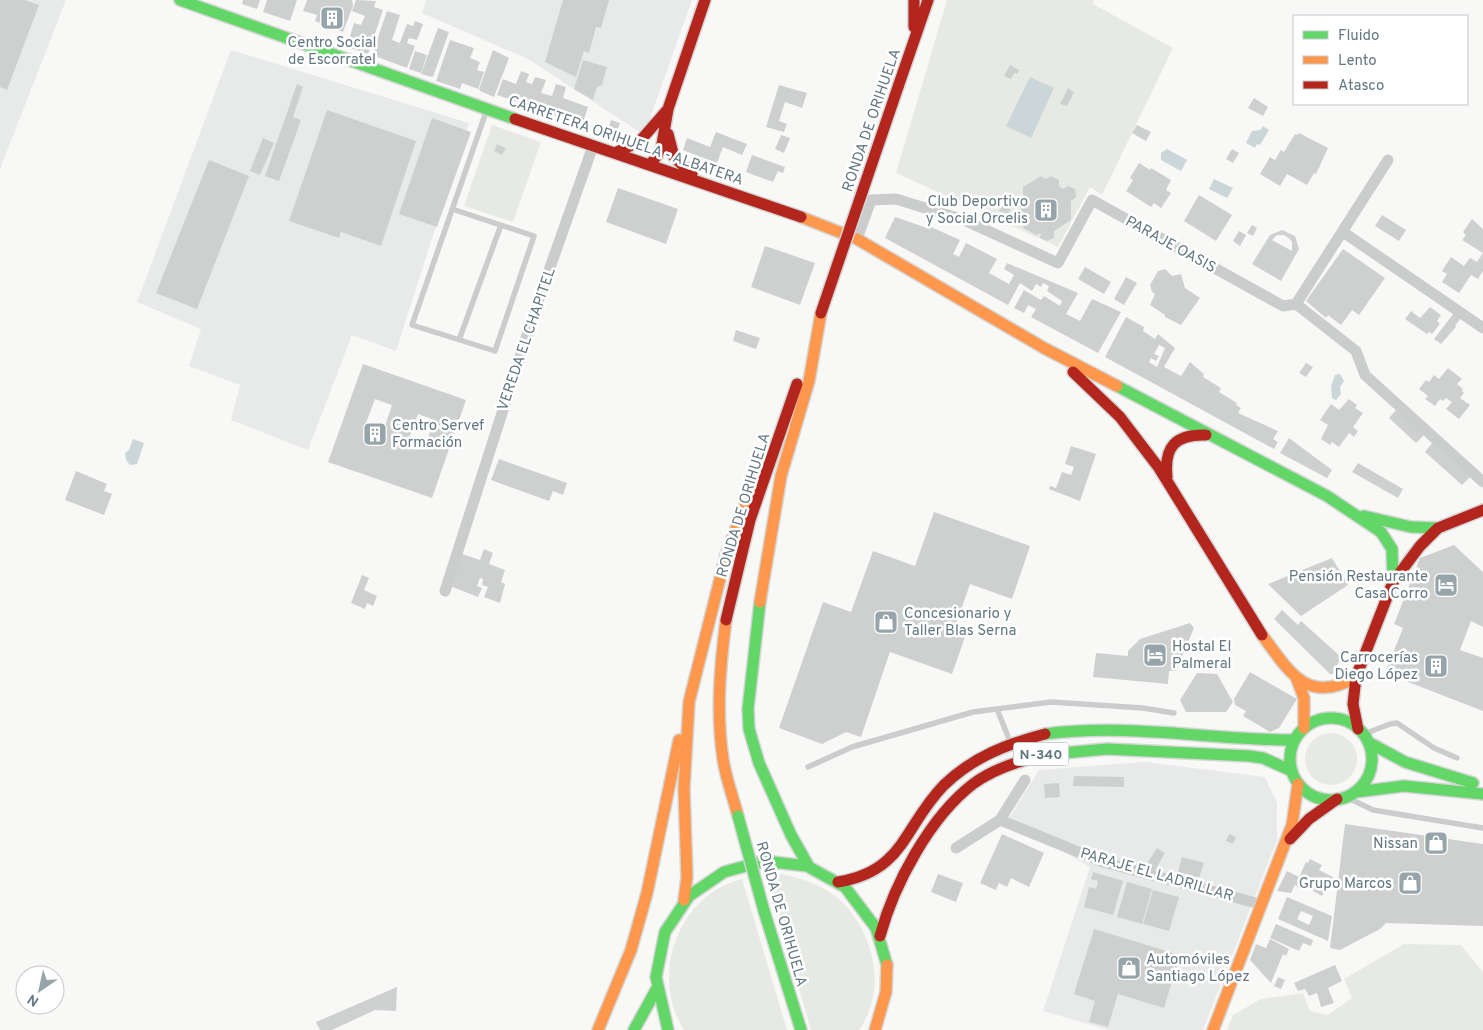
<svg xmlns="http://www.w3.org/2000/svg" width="1483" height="1030" font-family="Overpass,sans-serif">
	<rect width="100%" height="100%" fill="#f8f8f7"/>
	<!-- built -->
	<path fill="#e8eae9" d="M0 0H66L0 169Z
		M426 0H692L644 135 528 59 422 13Z
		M231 50 469 123 396 351 352 335 308 450 231 420 240 385 189 366 201 329 137 302Z
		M1145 762 1265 777 1277 803V840L1203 1030H1109L1043 1011 1090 867 1008 820 1039 770Z"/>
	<!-- green -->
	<path fill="#e7eae4" d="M947 0H1094L1093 4 1173 48 1102 195 1090 187 1058 247 896 173Z
		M492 125 541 142 513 222 464 206Z
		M1305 759a26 26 0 1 1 52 0a26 26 0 1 1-52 0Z
		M781 874C798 878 816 882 831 893 872 922 890 987 859 1030H811L766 875Z
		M742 879 787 1030H684C649 975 678 895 742 879Z
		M1404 944 1461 945 1483 972V1030H1227L1233 1015 1261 999 1303 993 1310 1011 1328 1015 1352 998 1344 979Z"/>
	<!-- water -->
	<path fill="#cad6d7" d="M1030 77 1054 88 1031 138 1006 126Z
		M1263 126 1269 130 1260 145 1257 144 1255 148 1246 143 1252 131 1260 130Z
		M1167 149 1187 160 1181 171 1161 160V153Z
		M1214 179 1233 188 1227 198 1209 189Z
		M1340 374 1344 381 1340 387 1341 394 1336 400 1332 398 1331 386 1335 375Z
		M133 439 144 443 137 464 130 465 126 460 125 453 129 450Z"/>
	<!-- building -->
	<path fill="#ced0d0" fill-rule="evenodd" d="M0 0H25L39 5 7 90 0 87Z
		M243 0H260L257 9 242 4Z
		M267 0H297L290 21 263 12Z
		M307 0H352L353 6 343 32 315 21 317 15 303 11Z
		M356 0 376 1 374 7 383 10 368 54 347 47 354 23 361 25 365 16 352 11Z
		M563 0H609L601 28 596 27 589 53 584 51 576 77 545 62Z
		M387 11 400 15 392 40 400 43 396 53 407 24 413 26 415 21 423 24 417 40 409 38 407 43 415 46 407 68 372 55Z
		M438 28 449 32 433 77 428 76 421 74Z
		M450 40 474 48 470 58 480 62 477 70 484 72 478 89 462 83 460 89 436 81Z
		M493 50 509 58 494 97 480 91 479 89Z
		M415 51 427 55 421 73 409 69Z
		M583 60 607 67 602 85 597 87 593 100 574 89Z
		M1010 65 1019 70 1017 74 1014 73 1011 79 1004 76Z
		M521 71 529 74 526 82 532 84 535 77 546 80 541 93 552 96 556 84 566 87 563 98 588 107 582 125 497 95 503 79 516 84Z
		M297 84 303 87 293 117 301 120 279 181 265 176Z
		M779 85 807 93 802 108 785 102 779 121 787 124 784 132 766 127Z
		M1068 88 1074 92 1067 106 1060 104Z
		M1254 98 1268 107 1263 116 1248 108Z
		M327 110 416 141 381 246 341 232 339 238 289 221Z
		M432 118 471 132 437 227 399 214Z
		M611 120 620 123 615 136 607 133Z
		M1137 125 1151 132 1146 141 1132 133Z
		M716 132 747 144 742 155 723 147 717 163 683 150 687 138 710 147Z
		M1299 133 1328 148 1316 174 1314 173 1307 185 1287 174 1280 186 1260 174 1270 157 1275 160 1281 150 1284 152 1295 134 1297 135Z
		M781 135 790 138 784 153 775 149Z
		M263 138 274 143 260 175 250 171Z
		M497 144 506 148 502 155 494 151Z
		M1232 149 1239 153 1233 163 1226 159Z
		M752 155 785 167 783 173 778 171 773 182 746 172Z
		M209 160 249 176 197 309 156 293Z
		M1139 163 1150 170 1151 168 1171 180 1166 190 1171 193 1161 208 1154 203 1151 207 1126 191 1133 180 1130 178Z
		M1041 176 1046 179 1051 176 1059 180V186L1063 189 1068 186 1075 189 1076 197 1071 201V220L1054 231V238L1047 241 1040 238 1041 233 1036 235 1023 228 1024 222 1018 219V211L1023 208V187Z
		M618 188 678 209 666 244 606 222Z
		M1199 195 1232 215 1216 241 1184 221Z
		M1003 198 1013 201 1009 214 999 211Z
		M1382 215 1406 230 1399 241 1375 226Z
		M895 217 930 229 931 227 960 240 953 254 959 257 966 243 997 259 989 273 1009 284 1014 275 1004 269 1007 263 1078 293 1066 314 1080 321 1092 299 1121 312 1098 353 1031 317 1036 309 1028 305 1024 313 1014 308 1024 290 1041 300 1044 296 1060 306 1062 301 1047 291 1049 286 1043 283 1041 287 1036 284 1032 291 1020 283 1008 305 885 238Z
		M1472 219 1483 229V253L1462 240 1466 235 1463 232Z
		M1252 225 1257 228 1253 236 1247 233Z
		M1282 230 1295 236 1299 249 1281 281 1252 264 1270 235ZM1277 235H1284L1290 239 1292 242V251L1272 240Z
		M1239 231 1246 235 1240 246 1233 241Z
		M765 246 815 263 800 305 751 287Z
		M1343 249 1385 278 1359 315 1352 310 1341 325 1328 315 1326 318 1306 301Z
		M1483 253V271L1478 279 1471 275 1459 293 1442 282 1447 274 1442 271 1451 257 1464 266 1470 258 1477 262Z
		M1085 267 1111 282 1104 294 1078 279Z
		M1165 269 1172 276 1181 274 1185 288 1200 298 1181 325 1165 317V315L1150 305 1155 294 1152 292 1150 285 1158 271Z
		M1126 277 1137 283 1124 305 1114 299Z
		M1430 307 1441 315 1437 321 1440 324 1432 334 1429 332 1427 334 1405 319 1411 311 1420 318Z
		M1454 313 1461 318 1455 326 1456 327 1441 344 1434 339Z
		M1126 317 1144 327 1143 331 1155 339 1158 334 1175 348 1164 367 1181 376 1190 362 1204 374 1203 377 1221 388 1219 392 1237 403 1236 405 1241 408 1238 413 1278 431 1273 439 1278 442 1274 449 1105 357ZM1159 345 1165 348 1157 367 1149 362 1151 358 1156 361 1159 356 1154 354Z
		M736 330 760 338 756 349 733 341Z
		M1306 363 1313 367 1306 377 1299 373Z
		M363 364 466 400 432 498 328 462ZM375 399 392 405 384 429 366 423ZM418 414 434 420 426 444 409 438Z
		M1448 368 1462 379 1457 384 1463 389 1462 391 1464 393 1460 398 1470 405 1459 419 1446 409 1452 402 1446 398 1443 401 1440 399 1435 406 1425 399 1428 396 1419 389 1426 380 1429 382 1434 375 1439 379Z
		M1349 399 1357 405 1355 408 1363 413 1353 427 1358 431 1354 437 1349 433 1339 447 1332 442 1330 445 1321 439 1328 425 1320 420 1331 404 1339 410Z
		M1396 410 1424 435 1416 443 1389 418Z
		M1289 438 1332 470 1327 478 1280 453Z
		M1432 443 1470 477 1462 485 1425 452Z
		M1071 446 1096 454 1080 501 1049 489 1050 486 1056 488 1062 472 1071 475 1074 467 1065 464Z
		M499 459 567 483 563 495 553 491 549 501 491 480Z
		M1358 463 1403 489 1398 498 1352 472Z
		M76 471 107 484 104 491 112 494 104 515 65 500Z
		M934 512 1030 546 1012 599 970 584 953 633 965 637 952 674 890 652 861 737 846 732 822 744 779 728 823 602 851 612 873 551 915 566Z
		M1454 545 1483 572V627L1471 621 1460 650 1483 658V711L1385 673 1403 628 1394 624 1420 558Z
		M484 549 493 553 489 564 505 570 501 582 505 584 500 603 484 597 488 587 482 585 483 579 480 578 477 586 482 588 478 597 450 586 462 554 480 560Z
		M1332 558 1348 585 1301 616 1268 584Z
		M362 575 369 578 364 590 377 596 373 606 367 603 365 609 351 603Z
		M1282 610 1298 625 1301 621 1341 657 1333 674H1330L1274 619Z
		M1190 623 1194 628 1176 671H1169L1168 684 1093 677 1096 653 1128 656V651L1140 639Z
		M1250 672 1297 699 1279 728 1270 732 1243 716 1246 711 1235 705 1234 699Z
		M1197 673 1217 674 1233 702 1226 712H1186L1180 700Z
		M1074 776 1124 777V787L1073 786Z
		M1059 783 1060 797 1045 798 1044 784Z
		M1345 824 1483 844V926L1386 923 1380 929 1340 950 1330 948Z
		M1002 834 1044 853 1029 887 1011 878 1007 887 999 883 996 890 980 883Z
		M1229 834 1236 837 1233 844 1226 841Z
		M1157 848 1165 853 1154 872 1145 867Z
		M1182 857 1204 863 1199 878 1178 872Z
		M1310 859 1322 865 1319 870 1333 877 1322 896 1306 887 1304 890 1295 885 1291 893 1277 891 1287 871 1299 877 1306 862 1308 863Z
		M1093 872 1123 881 1113 915 1084 907 1089 887 1096 889 1098 881 1091 879Z
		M938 874 963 883 956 902 931 892Z
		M1127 882 1152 889 1142 924 1117 917Z
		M1153 890 1179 897 1169 931 1143 924Z
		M1287 897 1332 916 1328 941 1278 919ZM1301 911 1313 916 1309 925 1297 919Z
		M1276 924 1313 940 1311 946 1303 943 1299 951 1270 938Z
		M1094 929 1180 955 1164 1008 1118 994 1108 1027 1089 1022 1095 1001 1074 994Z
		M1270 939 1289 949 1286 956 1283 954 1271 983 1250 960 1256 944 1266 948Z
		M1335 965 1342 981 1328 988 1334 1003 1321 1007 1317 993 1309 996 1305 989 1298 991 1294 983Z
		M1278 977 1285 980 1281 989 1274 986Z
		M397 987 396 1011 375 1010 332 1030H320L316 1022Z"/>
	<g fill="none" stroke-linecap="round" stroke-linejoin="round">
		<!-- fast casing -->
		<g stroke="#d4d5d5" stroke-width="14">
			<path id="fast" d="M180 0 515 119
				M1117 386 1327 496 1381 532 1392 549 1393 582 1391 587
				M1364 516 1411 527 1438 528
				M760 602 748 709 749 729 759 763 791 835 809 867
				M1290 759a41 41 0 1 1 82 0a41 41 0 1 1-82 0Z
				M1045 734C1128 723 1211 740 1294 740
				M1368 742 1405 762 1473 783
				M1052 754 1107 749 1249 756 1263 758 1292 771
				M1356 792 1404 786 1483 794
				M764 911 801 1030
				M634 1030 656 990
				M668 1030 656 977 665 932 689 896 724 872 764 861 807 866 845 887 876 928 887 965"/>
		</g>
		<!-- slow casing -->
		<g stroke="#d4d5d5" stroke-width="14">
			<path id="slow" d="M801 217 857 239 1044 348 1117 386
				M760 602 781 476 809 381 821 313
				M726 620C720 666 716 713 723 759 726 779 733 797 738 816
				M1262 635C1289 671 1307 706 1356 677
				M1296 677 1304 698V728
				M684 900 687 877 684 789 689 702 726 555 745 505
				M598 1030 631 950 647 893 679 740
				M875 1030 886 992 887 965
				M1213 1030 1292 825 1298 784"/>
		</g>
		<!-- jam casing -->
		<g stroke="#d4d5d5" stroke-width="14">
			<path id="jam" d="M914 0V27
				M898 87 928 0
				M515 119 801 217
				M668 134 674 157 692 174
				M615 153 640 141 668 109
				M650 165 661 150 668 109 705 0
				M1073 372 1120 417 1159 468 1262 635
				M1167 477C1164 447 1175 434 1206 435
				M1393 582 1420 546 1438 528 1483 510
				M726 620 750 520 797 384
				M1358 729 1353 704 1356 677 1391 587
				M1290 839 1309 819 1337 799
				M838 882C905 871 903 827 944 785 973 757 1007 744 1045 734
				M880 936C894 884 930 817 973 784 996 767 1024 759 1052 754"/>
		</g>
		<!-- lane -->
		<path stroke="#cbcdcd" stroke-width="5.5" d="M452 209 534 236 495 351 412 325 486 112
			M459 340 501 225
			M997 709 1009 739
			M1364 734 1390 724 1397 723 1434 748 1457 758
			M808 767 852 747 973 712 1051 702 1143 708 1174 713
			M1346 797 1373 810 1483 828"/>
		<!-- street -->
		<path stroke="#cbcdcd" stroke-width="11" d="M1343 232 1483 328
			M857 239 871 200 896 199 964 220 1058 263 1092 200 1283 306 1296 304 1356 351 1365 375 1483 482
			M1296 304 1388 160
			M445 591 536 307 593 146
			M1000 820 1103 862 1260 904
			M956 848 1000 820 1025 780"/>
		<!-- fast -->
		<use href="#fast" stroke="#63d668" stroke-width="11"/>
		<!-- slow -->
		<use href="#slow" stroke="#ff974d" stroke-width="11"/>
		<!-- jam -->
		<use href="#jam" stroke="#b3261e" stroke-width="11"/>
		<!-- fast-bridge casing -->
		<g stroke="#d4d5d5" stroke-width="14" stroke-linecap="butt">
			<path id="fast-bridge" d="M738 816 764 911"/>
		</g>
		<!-- jam-bridge casing -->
		<g stroke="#d4d5d5" stroke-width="14" stroke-linecap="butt">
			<path id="jam-bridge" d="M821 313 898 87"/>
		</g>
		<!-- fast-bridge -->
		<use href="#fast-bridge" stroke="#63d668" stroke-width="11"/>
		<!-- jam-bridge -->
		<use href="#jam-bridge" stroke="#b3261e" stroke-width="11"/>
	</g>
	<!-- icons -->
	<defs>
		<g id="building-square" transform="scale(1.25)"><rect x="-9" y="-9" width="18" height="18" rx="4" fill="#97a5ab" stroke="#fff"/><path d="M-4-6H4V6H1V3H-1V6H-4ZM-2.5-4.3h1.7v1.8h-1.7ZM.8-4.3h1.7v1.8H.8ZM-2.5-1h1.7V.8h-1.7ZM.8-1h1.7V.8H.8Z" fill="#fff"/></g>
		<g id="hotel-square" transform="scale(1.25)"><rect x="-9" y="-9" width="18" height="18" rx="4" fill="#97a5ab" stroke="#fff"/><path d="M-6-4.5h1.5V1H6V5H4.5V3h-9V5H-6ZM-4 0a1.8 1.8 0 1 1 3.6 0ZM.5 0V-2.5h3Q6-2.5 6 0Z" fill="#fff"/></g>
		<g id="shop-square" transform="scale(1.25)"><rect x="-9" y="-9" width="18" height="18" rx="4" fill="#97a5ab" stroke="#fff"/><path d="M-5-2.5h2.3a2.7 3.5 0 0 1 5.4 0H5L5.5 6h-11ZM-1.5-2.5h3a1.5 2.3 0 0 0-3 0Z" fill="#fff"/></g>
	</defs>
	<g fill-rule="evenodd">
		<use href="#building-square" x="332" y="18"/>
		<use href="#building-square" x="1046" y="210"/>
		<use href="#building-square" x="375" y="434"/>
		<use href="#hotel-square" x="1446" y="585"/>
		<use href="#shop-square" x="886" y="622"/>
		<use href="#hotel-square" x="1155" y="655"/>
		<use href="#building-square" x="1436" y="666"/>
		<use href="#shop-square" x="1436" y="843"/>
		<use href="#shop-square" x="1410" y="883"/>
		<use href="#shop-square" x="1129" y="968"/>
	</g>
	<g text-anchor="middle" stroke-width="5" stroke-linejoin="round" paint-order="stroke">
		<!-- shield labels -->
		<rect fill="#fff" stroke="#92a0a8" stroke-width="1" x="1013.5" y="742.5" width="55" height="23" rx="4"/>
		<g font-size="14" font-weight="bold" fill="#637882">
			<text x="1041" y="759">N-340</text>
		</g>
		<!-- poi labels -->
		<g font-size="15" fill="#637882" stroke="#fff" text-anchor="end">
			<text x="332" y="47" text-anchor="middle">Centro Social<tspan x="332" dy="17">de Escorratel</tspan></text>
			<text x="1028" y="206">Club Deportivo<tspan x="1028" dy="17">y Social Orcelis</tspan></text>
			<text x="392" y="430" text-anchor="start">Centro Servef<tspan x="392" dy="17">Formación</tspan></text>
			<text x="1428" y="581">Pensión Restaurante<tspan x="1428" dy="17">Casa Corro</tspan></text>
			<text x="904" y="618" text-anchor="start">Concesionario y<tspan x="904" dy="17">Taller Blas Serna</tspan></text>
			<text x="1172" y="651" text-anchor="start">Hostal El<tspan x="1172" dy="17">Palmeral</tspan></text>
			<text x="1418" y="662">Carrocerías<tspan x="1418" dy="17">Diego López</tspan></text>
			<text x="1418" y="848">Nissan</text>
			<text x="1392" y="888">Grupo Marcos</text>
			<text x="1146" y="964" text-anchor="start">Automóviles<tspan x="1146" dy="17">Santiago López</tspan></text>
		</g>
		<!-- street labels -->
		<g font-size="15" fill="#637882" stroke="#fff">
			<text transform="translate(871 120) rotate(-71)" y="5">RONDA DE ORIHUELA</text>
			<text transform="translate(626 140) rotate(19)" y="5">CARRETERA ORIHUELA - ALBATERA</text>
			<text transform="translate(1171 244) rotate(29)" y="5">PARAJE OASIS</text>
			<text transform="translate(526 339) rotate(-71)" y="5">VEREDA EL CHAPITEL</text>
			<text transform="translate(743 505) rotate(-73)" y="5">RONDA DE ORIHUELA</text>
			<text transform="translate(1157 874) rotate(16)" y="5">PARAJE EL LADRILLAR</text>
			<text transform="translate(782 914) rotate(74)" y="5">RONDA DE ORIHUELA</text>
		</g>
	</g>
	<!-- legend -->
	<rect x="1293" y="15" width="175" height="90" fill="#ffffff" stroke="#c1c9cd"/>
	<rect x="1303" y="31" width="25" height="8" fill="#63d668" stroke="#c1c9cd"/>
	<text x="1338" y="40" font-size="15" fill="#637882">Fluido</text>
	<rect x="1303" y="56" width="25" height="8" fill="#ff974d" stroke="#c1c9cd"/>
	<text x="1338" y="65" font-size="15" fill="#637882">Lento</text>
	<rect x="1303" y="81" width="25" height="8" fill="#b3261e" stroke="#c1c9cd"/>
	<text x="1338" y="90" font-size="15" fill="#637882">Atasco</text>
	<!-- north arrow -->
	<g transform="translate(40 990) rotate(214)"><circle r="24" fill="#ffffff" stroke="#c1c9cd"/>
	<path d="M0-4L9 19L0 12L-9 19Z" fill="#97a5ab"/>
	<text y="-8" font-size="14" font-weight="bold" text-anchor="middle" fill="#637882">N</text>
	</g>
</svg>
